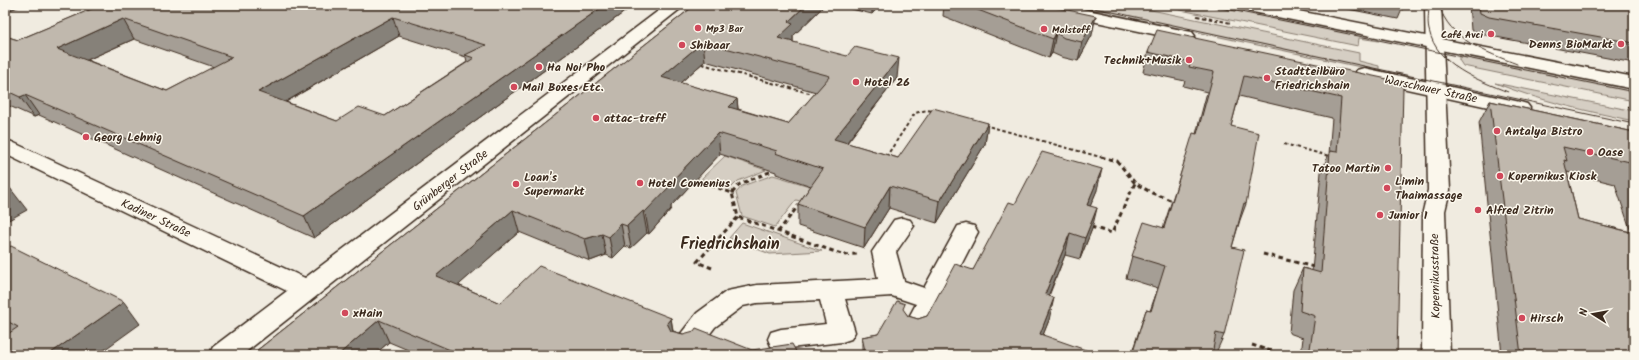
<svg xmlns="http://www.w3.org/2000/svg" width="1639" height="360" font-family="Kalam,sans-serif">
	<rect width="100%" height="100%" fill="#f0ebe0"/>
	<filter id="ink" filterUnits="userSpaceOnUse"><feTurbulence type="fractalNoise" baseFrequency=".025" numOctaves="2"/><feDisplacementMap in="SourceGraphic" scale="8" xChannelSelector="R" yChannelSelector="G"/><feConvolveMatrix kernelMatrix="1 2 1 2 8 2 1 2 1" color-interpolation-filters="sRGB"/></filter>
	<g filter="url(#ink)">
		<!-- green -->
		<path fill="#d5cec3" stroke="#887c70" d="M1070 5H1127L1359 53V61L1379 66V71Z
			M1156 5H1217L1378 37 1379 41 1359 38 1358 46Z
			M1459 54 1634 89V101L1463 66 1459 60Z
			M1495 83 1634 111V121C1587 111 1540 101 1495 83Z
			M725 156 766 170 738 181 730 189 701 179Z
			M773 175 816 188 805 202 796 200 775 227 742 216 736 193 742 186Z
			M742 223 822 251 770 254 729 238Z"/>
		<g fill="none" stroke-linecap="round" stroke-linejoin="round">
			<!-- minor casing -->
			<g stroke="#3b2a1e" stroke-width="3">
				<path id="minor" d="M666 5H685L242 355H209L213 347 287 291 5 154V140L12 142 305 278Z
					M1425 5H1441L1450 190 1445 211 1450 355H1422L1423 211 1428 190Z
					M902 218 910 220 914 226 896 252 904 281 924 288 958 226 966 224 974 226 978 232 924 337 915 340 906 337 902 330 916 304 892 296 845 299 855 332 851 339 842 342 781 349 771 346 768 339 771 332 781 329 826 324 820 300 757 303 743 306 715 327 696 352 687 355 676 352 672 345 697 313 727 291 757 285 878 279 872 252 894 220Z"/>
			</g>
			<!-- major casing -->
			<g stroke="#3b2a1e" stroke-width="3">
				<path id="major" d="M1032 5H1064L1186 31 1192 32 1195 36 1192 40 1186 41 1040 10 1034 9Z
					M1235 5H1268L1634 77V89L1243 10 1237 9Z
					M1364 68 1520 102 1527 104 1530 108 1527 112 1520 114 1357 78 1355 74 1357 70Z"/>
			</g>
			<!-- path-far1 -->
			<path stroke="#3b2a1e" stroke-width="2" stroke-dasharray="3.5 2.5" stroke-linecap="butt" d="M1197 16 1231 23
				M702 64 809 93 812 89
				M1628 106 1634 107
				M984 125 1104 158
				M1284 144 1329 156
				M886 157 915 113 927 110 933 111"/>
			<!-- path -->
			<path stroke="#3b2a1e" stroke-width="3" stroke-dasharray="4.5 3.5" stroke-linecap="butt" d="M1101 157 1117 161 1135 183 1152 193 1173 201
				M696 180 732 193 738 217 844 255 857 254
				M732 193 740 184 772 171
				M1091 227 1112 233 1135 183
				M778 232 798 206
				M1263 254 1314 267
				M712 268 697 262 738 217
				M1252 345 1283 355"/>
			<!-- minor -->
			<use href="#minor" fill="#fbf7ec" fill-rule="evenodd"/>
			<!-- major -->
			<use href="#major" fill="#fbf7ec" fill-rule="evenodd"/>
			<!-- tram -->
			<path stroke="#3b2a1e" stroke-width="1" d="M1080 5 1634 124
				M1206 5 1634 92
				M1429 5C1429 13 1427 22 1429 30 1437 66 1478 80 1508 92
				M1439 5C1449 40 1486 52 1517 64"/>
		</g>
		<!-- wall -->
		<path fill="#a59e95" stroke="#3b2a1e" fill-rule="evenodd" d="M81 5H634L314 238 39 115 34 117 5 104V36L18 40 92 9ZM399 36 466 57 467 62 385 116 337 121 286 102ZM134 39 214 67 167 91 87 60Z
			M695 5H825L793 36V42L897 78 847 143 898 158 988 123 985 144 937 223 889 208 864 248 798 226V204L811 186 776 174V172L720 154 671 206V209L649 234 647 233 631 248 625 246 613 258 606 255 590 261 519 232 458 285 500 303 671 318 673 331 683 334 752 350 798 355H420L389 342 374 355H251ZM705 61 816 92 788 124 738 109 737 99 680 83Z
			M835 5H880L872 14Z
			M944 5H1044L1092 35 1078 61 1061 57 1052 53 1049 58 943 16Z
			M1328 5H1404L1398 19Z
			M1469 5H1634V63L1480 34 1471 30Z
			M1148 52 1392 80 1397 355H1301L1303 338 1289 333 1293 290 1303 268 1312 271 1321 172 1329 154 1332 118 1239 96 1231 126 1246 204 1240 220 1232 247 1224 335 1215 355H1131L1146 310 1150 311 1158 288 1126 278 1132 256 1163 228 1187 154 1196 134 1207 92 1183 86 1185 81 1143 72Z
			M1490 101 1634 132V355H1502L1479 122ZM1567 172 1615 184 1631 232 1578 219Z
			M1097 190 1090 206 1092 229 1080 259 1065 255 1049 296V320L1043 335 862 352V337L878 334 904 311 908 316 918 319 927 316 973 270 1015 204Z
			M5 249 140 324 8 333 5 331Z"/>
		<!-- shaded-wall -->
		<path fill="#868179" stroke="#3b2a1e" d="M5 5H23L5 12Z
			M605 5H634L314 238 304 216Z
			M806 5H825L793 36V43L778 38 788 22Z
			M872 5H880L872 14Z
			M1096 16 1092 35 1078 61 1082 42Z
			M393 17 399 36 268 112 258 92Z
			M123 19 134 39 69 68 57 49Z
			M1056 33 1052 53 1049 58 1053 39Z
			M703 42 705 61 664 97 661 77Z
			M899 58 897 78 833 160 834 139Z
			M25 95 39 115 34 117 20 97Z
			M737 99 739 119 729 107Z
			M988 123 985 144 937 223 940 201Z
			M718 133 720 154 671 206V209L649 234 645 212 667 186Z
			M1102 169 1097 190 1082 226 1087 205Z
			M890 186 889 208 864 248 865 227Z
			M10 188 27 210 5 222V191Z
			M1097 208 1092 229 1080 259 1085 238Z
			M513 210 519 232 444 298 436 276Z
			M643 211 647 233 631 248 627 226Z
			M621 224 625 246 613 258 609 237Z
			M1070 233 1065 255 1040 316 1045 294Z
			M602 234 606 255 590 261 585 239Z
			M1054 298 1049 320 1035 355 1040 334Z
			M124 302 140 324 97 355H48Z
			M671 318 674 340 667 323Z
			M379 320 389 342 374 355H338Z"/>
		<!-- building -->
		<path fill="#c0b8ad" stroke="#3b2a1e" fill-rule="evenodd" d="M101 5H605L304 216 25 95 20 97 5 90V36L18 40ZM393 17 486 45 465 55 474 58 385 116 359 107 337 121 258 92ZM123 19 232 57 167 91 57 49Z
			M695 5H806L788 22 793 24 778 38 847 56 855 47 899 58 834 139 898 158 933 108 988 123 940 201 890 186 865 227 798 204 823 169 775 153 777 151 718 133 667 186 669 187 645 212 643 211 627 226 621 224 609 237 602 234 585 239 513 210 436 276 500 303 539 266 671 318 667 323 671 331 683 334 694 331 696 328 752 350 792 344 798 355H543L536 352 534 355H462L379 320 338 355H251ZM703 42 830 76 788 124 729 107 737 99 661 77Z
			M965 5H1044L1096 16 1082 42 1064 38 1056 33 1053 39Z
			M1479 5H1634V43L1489 17 1480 13Z
			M1157 30 1392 80 1403 87 1397 355H1309L1315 316 1300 311 1303 268 1321 273 1330 151 1337 152 1341 98 1244 76 1231 126 1259 133 1246 204 1244 203 1232 247 1244 250 1224 335 1216 333 1212 355H1132L1146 310 1151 311 1165 266 1132 256 1144 222 1164 228 1193 133 1197 134 1214 72 1189 67 1191 62 1148 52Z
			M1490 101 1634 132V173L1630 162 1563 147 1567 161 1564 160 1578 219 1634 233V355H1521Z
			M1042 152 1102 169 1087 205 1097 208 1085 238 1070 233 1045 294 1054 298 1040 334 1100 355H841L865 351 862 337 878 334 897 301 905 304 903 309 908 316 918 319 927 316 955 264 973 270 1009 202 1015 204Z
			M5 185 10 188 5 191Z
			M11 246 124 302 48 355H5V336L18 327 5 320V249Z"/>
	</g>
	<!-- markers -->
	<g fill="#d1495b" stroke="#fbf7ec" stroke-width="1.5">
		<circle cx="698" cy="28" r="4"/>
		<circle cx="1044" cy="29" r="4"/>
		<circle cx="1491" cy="34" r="4"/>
		<circle cx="1621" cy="44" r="4"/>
		<circle cx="682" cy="45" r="4"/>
		<circle cx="1189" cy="60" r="4"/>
		<circle cx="539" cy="67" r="4"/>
		<circle cx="1267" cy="78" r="4"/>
		<circle cx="856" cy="82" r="4"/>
		<circle cx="514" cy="87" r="4"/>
		<circle cx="596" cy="118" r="4"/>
		<circle cx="1497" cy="131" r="4"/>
		<circle cx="86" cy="137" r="4"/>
		<circle cx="1590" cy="152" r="4"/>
		<circle cx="1388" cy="168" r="4"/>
		<circle cx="1500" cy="176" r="4"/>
		<circle cx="640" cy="183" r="4"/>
		<circle cx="516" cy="184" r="4"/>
		<circle cx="1387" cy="188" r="4"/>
		<circle cx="1478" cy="210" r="4"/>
		<circle cx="1380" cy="215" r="4"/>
		<circle cx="345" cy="313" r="4"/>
		<circle cx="1522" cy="318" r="4"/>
	</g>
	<g text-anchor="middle" stroke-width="3" stroke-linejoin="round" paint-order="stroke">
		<!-- far-poi labels -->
		<g font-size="10" font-weight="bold" fill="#3b2a1e" stroke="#fbf7ec" text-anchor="start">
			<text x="706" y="32">Mp3 Bar</text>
			<text x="1052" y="33">Malstoff</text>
			<text x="1483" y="38" text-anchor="end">Café Avci</text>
		</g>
		<!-- poi labels -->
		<g font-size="12" font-weight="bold" fill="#3b2a1e" stroke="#fbf7ec" text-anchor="start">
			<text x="1613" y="48" text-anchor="end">Denns BioMarkt</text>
			<text x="690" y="49">Shibaar</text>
			<text x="1181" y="64" text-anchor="end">Technik+Musik</text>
			<text x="547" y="71">Ha Noi Pho</text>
			<text x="1275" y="75">Stadtteilbüro<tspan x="1275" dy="14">Friedrichshain</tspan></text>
			<text x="864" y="86">Hotel 26</text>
			<text x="522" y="91">Mail Boxes Etc.</text>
			<text x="604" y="122">attac-treff</text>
			<text x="1505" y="135">Antalya Bistro</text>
			<text x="94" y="141">Georg Lehnig</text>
			<text x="1598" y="156">Oase</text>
			<text x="1380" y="172" text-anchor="end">Tatoo Martin</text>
			<text x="1508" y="180">Kopernikus Kiosk</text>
			<text x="524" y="181">Loan's<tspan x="524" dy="14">Supermarkt</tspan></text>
			<text x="1395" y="185">Limin<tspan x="1395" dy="14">Thaimassage</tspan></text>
			<text x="648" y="187">Hotel Comenius</text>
			<text x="1486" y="214">Alfred Zitrin</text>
			<text x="1388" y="219">Junior 1</text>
			<text x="353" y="317">xHain</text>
			<text x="1530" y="322">Hirsch</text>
		</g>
		<!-- street labels -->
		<g font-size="12" fill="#3b2a1e" stroke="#fbf7ec">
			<text transform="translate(1431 89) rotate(12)" y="4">Warschauer Straße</text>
			<text transform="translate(450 180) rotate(-38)" y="4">Grünberger Straße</text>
			<text transform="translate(156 218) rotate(25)" y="4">Kadiner Straße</text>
			<text transform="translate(1435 276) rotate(-91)" y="4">Kopernikusstraße</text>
		</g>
		<!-- district labels -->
		<g font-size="16" font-weight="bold" fill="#3b2a1e" stroke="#fbf7ec">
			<text x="730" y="249">Friedrichshain</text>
		</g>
	</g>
	<!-- margin -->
	<rect width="1639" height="360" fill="none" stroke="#fbf7ec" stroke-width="20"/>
	<rect x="10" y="10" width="1619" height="340" fill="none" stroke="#3b2a1e" stroke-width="1.5" filter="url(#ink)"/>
	<!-- north arrow -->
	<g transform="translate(1593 314) rotate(281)" stroke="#fbf7ec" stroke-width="3" paint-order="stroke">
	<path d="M0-3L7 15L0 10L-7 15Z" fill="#3b2a1e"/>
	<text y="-6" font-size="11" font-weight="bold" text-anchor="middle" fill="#3b2a1e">N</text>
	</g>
</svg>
